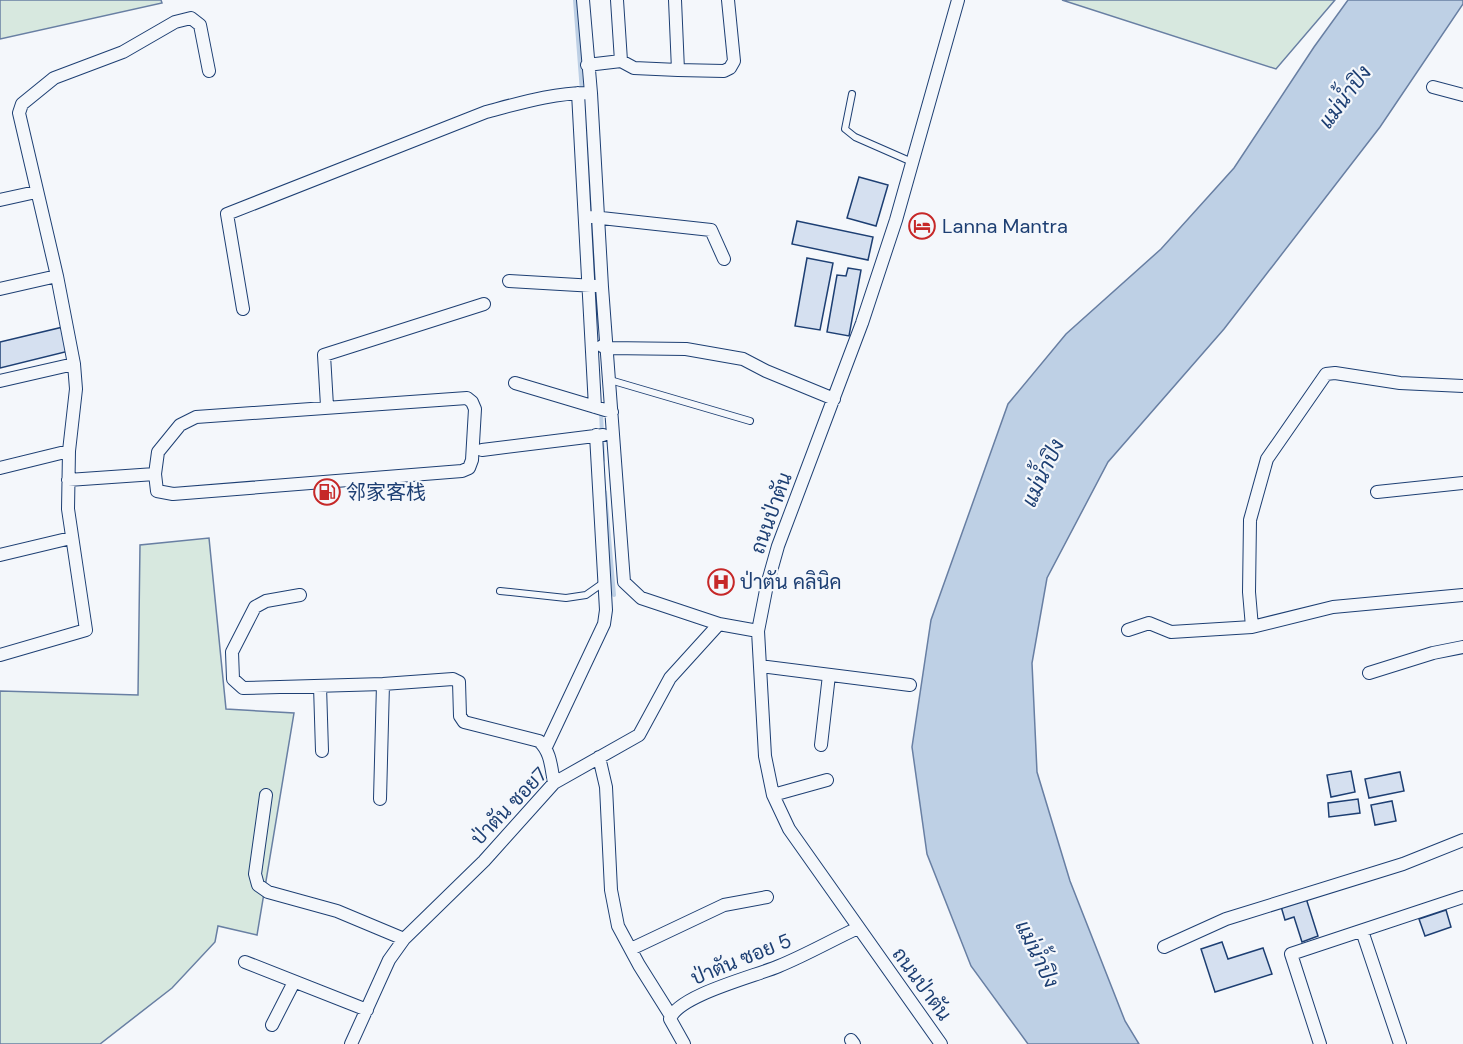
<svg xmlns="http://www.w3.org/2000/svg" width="1463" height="1044" font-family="'DM Sans','Noto Sans SC',Sarabun,sans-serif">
	<rect width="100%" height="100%" fill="#f4f7fb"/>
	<!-- green -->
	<path fill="#d7e8df" stroke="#687fa3" stroke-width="1.5" d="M0 0H161L162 3 0 39Z
		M1062 0H1335L1276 69Z
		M209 538 226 709 294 713 257 935 218 926 215 942 172 988 100 1044H0V691L138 695 140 545Z"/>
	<!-- water -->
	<path fill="#bed0e5" stroke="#687fa3" stroke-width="1.5" d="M1348 0H1463V4L1380 127 1224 329 1108 462 1047 578 1032 663 1037 772 1070 881 1125 1021 1139 1044H1028L971 966 927 854 912 747 931 620 1008 404 1066 334 1161 249 1234 168 1314 47Z"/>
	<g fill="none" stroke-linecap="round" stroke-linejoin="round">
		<!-- stream -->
		<path stroke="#bed0e5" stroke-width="4" d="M575 0 582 92
			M601 411 603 460
			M605 492 614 595"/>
	</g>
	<!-- building -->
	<path fill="#d5e0f0" stroke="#1d3f73" stroke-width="1.5" d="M859 177 888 185 876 226 847 218Z
		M797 221 873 237 868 260 792 244Z
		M807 258 833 263 820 330 795 326Z
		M848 268 861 270 849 336 827 332 837 275 846 276Z
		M63 327 69 351 0 368V342Z
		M1351 771 1355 792 1331 797 1327 775Z
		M1400 772 1404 791 1369 798 1365 779Z
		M1358 799 1360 813 1329 817 1328 803Z
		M1392 801 1396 821 1375 825 1371 805Z
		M1305 895 1318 936 1302 942 1294 917 1285 920 1280 903Z
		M1446 910 1451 927 1425 936 1419 919Z
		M1222 942 1228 959 1263 948 1272 974 1215 992 1201 949Z"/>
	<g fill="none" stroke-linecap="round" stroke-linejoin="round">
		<!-- lane casing -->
		<g stroke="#1d3f73" stroke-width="8">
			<path id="lane" d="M852 94 845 129 855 137 912 162
				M610 380 750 421
				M500 591 566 598 586 595 603 583"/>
		</g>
		<!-- street casing -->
		<g stroke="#1d3f73" stroke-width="14">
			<path id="street" d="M583 0 591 93 602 287 624 582 641 598 719 624
				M617 0 621 61
				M587 65 621 61 634 68 678 70 675 0
				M678 70 724 71 730 68 734 61 728 0
				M1433 87 1463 95
				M578 93 595 407
				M0 200 36 192
				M592 217 711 230 724 259
				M509 281 595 286
				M0 289 57 276
				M243 309 227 214 486 112C520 103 556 92 591 93
				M602 346 608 348 686 349 743 359 766 371 834 399
				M0 381 74 364
				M515 383 612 412
				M467 398 472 402 475 409 472 460 469 468 462 471 173 494 157 491 155 474 158 452 180 425 196 417Z
				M327 406 324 355 484 304
				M482 450 603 435
				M0 468 69 451
				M68 480 155 474
				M1377 492 1463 483
				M0 555 71 538
				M300 595 266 601 255 607 232 652 233 679 243 688 383 684 453 679 459 682 460 716 464 722 539 741C551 752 551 767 554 783
				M1252 627 1249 592 1250 520 1267 459 1326 374 1335 373 1400 383 1463 386
				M1128 630 1149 623 1171 632 1252 627 1333 607 1463 595
				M0 655 86 630 68 509 69 451 76 389 74 364 57 276 19 113 22 104 54 78 123 52 175 22 191 18 200 25 209 71
				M760 666 910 685
				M1369 673 1433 653 1463 647
				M320 686 322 751
				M821 745 829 675
				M546 747 604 624 606 610 596 435
				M599 757 606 787 611 890 618 926 639 965 671 1016
				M266 795 255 874 258 885 268 892 337 911 404 939
				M773 795 827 780
				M380 799 383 684
				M1362 931 1400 1044
				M1164 947 1226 919 1403 864 1463 840
				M631 949 724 905 767 897
				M245 962 367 1010
				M272 1025 294 982
				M851 1040 854 1044
				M351 1044 389 960 404 939 484 861 554 783 639 735 670 678 719 624 758 631
				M684 1044 670 1019C678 995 756 976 779 966 806 955 832 940 858 928
				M941 1044 789 829 773 795 765 756 758 631 767 585 778 546 862 323 896 220 958 0
				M1320 1044 1291 954 1463 897"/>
		</g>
		<!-- lane -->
		<use href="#lane" stroke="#f4f7fb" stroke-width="6"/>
		<!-- street -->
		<use href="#street" stroke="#f4f7fb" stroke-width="12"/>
	</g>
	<!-- icons -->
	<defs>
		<g id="hotel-ring" transform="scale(1.35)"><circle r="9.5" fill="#f4f7fb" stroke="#c62828" stroke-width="1.5"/><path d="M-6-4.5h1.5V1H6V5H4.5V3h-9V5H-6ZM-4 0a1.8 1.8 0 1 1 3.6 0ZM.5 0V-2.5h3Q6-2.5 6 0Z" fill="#c62828"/></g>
		<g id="fuel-ring" transform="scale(1.35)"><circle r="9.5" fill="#f4f7fb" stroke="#c62828" stroke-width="1.5"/><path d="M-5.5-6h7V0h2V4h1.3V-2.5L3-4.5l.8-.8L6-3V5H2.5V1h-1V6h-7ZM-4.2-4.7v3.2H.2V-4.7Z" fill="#c62828"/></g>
		<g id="hospital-ring" transform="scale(1.35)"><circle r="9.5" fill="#f4f7fb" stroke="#c62828" stroke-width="1.5"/><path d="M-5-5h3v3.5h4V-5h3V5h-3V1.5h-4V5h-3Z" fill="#c62828"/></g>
	</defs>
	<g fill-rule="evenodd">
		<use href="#hotel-ring" x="922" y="226"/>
		<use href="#fuel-ring" x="327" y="492"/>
		<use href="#hospital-ring" x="721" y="582"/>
	</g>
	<g text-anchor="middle" stroke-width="4.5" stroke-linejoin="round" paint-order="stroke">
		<!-- poi labels -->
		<g font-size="20" fill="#1d3f73" stroke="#f4f7fb" text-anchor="start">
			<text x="942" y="233">Lanna Mantra</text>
			<text x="346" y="499">邻家客栈</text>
			<text x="740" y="589">ป่าตัน คลินิค</text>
		</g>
		<!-- street labels -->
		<g font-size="20" fill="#1d3f73" stroke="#f4f7fb">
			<text transform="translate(771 513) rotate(-70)" y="7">ถนนป่าตัน</text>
			<text transform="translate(509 806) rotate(-46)" y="7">ป่าตัน ซอย7</text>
			<text transform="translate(741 959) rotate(-22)" y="7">ป่าตัน ซอย 5</text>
			<text transform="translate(922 984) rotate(54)" y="7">ถนนป่าตัน</text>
		</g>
		<!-- water labels -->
		<g font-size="21" font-style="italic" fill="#1d3f73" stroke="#f4f7fb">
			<text transform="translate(1345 97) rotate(-53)" y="7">แม่น้ำปิง</text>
			<text transform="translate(1043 473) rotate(-65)" y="7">แม่น้ำปิง</text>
			<text transform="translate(1037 954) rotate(64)" y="7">แม่น้ำปิง</text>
		</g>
	</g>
</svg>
